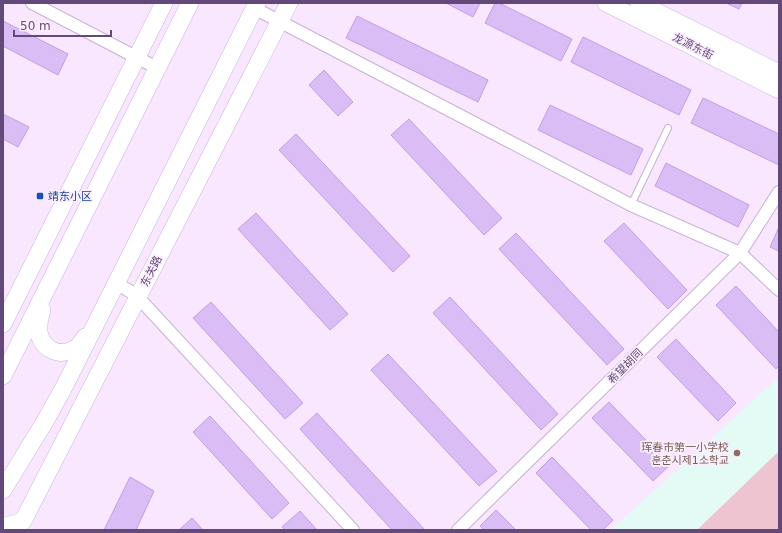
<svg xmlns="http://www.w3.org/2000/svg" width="782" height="533" font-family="'DejaVu Sans','Noto Sans SC','Noto Sans KR',sans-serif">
	<rect width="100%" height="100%" fill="#f8e7fe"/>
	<!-- education -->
	<path fill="#e4faf5" d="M779 377V530H611Z"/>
	<!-- green -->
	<path fill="#edc4cf" d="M779 451V530H697Z"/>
	<!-- building -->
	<path fill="#dbbdf5" stroke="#c49ce9" d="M446 3H480L473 17Z
		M495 3H499L572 39 561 61 485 23Z
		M726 3H742L739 9Z
		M357 16 488 80 478 102 346 38Z
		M3 21 68 54 58 75 3 46Z
		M583 37 691 90 679 115 571 62Z
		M324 70 353 102 338 116 309 85Z
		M703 98 779 134V165L691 123Z
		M550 105 643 149 631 175 538 130Z
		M3 114 29 127 18 147 3 139Z
		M409 119 502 218 484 235 391 135Z
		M296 134 410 256 393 272 279 150Z
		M666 163 749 205 738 227 655 186Z
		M256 213 348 314 330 330 238 229Z
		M624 223 687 290 668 309 604 241Z
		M779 227V251L770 247Z
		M516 233 624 349 607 365 499 249Z
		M736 286 779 332V366L776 369 716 305Z
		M450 297 558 414 541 430 433 313Z
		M211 302 303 403 285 419 193 318Z
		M676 339 736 403 718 421 657 357Z
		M388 354 497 471 479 486 371 370Z
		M609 402 670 465 653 481 592 418Z
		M317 413 425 530H392L300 429Z
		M210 416 289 503 272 519 193 432Z
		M552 457 613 520 603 530H591L536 473Z
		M130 477 154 491 136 530H104Z
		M496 510 516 530H484L480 526Z
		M300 511 317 530H285L282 527Z
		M192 518 203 530H179Z"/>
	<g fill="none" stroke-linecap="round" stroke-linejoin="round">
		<!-- lane casing -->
		<g stroke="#c7b1d5" stroke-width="8">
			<path id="lane" d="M631 205 668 128"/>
		</g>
		<!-- street casing -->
		<g stroke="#c7b1d5" stroke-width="14">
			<path id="street" d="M32 3 157 68
				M254 8 631 205 740 253 779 290
				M116 283 136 295 353 530
				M458 530 740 253 779 192"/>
		</g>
		<!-- secondary casing -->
		<g stroke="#ccb3dd" stroke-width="18">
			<path id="secondary" d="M606 3 779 90
				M639 3 779 73
				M42 310C40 317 38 325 39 332 41 348 58 357 72 350 78 348 82 342 85 337
				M3 324 164 3
				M3 376 190 3
				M3 490 44 423 63 389 257 3
				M3 527 23 521 289 3"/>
		</g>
		<!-- lane -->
		<use href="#lane" stroke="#fff" stroke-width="6"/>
		<!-- street -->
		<use href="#street" stroke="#fff" stroke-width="12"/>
		<!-- secondary -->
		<use href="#secondary" stroke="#fff" stroke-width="17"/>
	</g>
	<!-- markers -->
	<rect fill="#1a4fb4" stroke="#fbefff" stroke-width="1.5" x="36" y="192" width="8" height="8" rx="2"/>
	<circle fill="#8d6e63" stroke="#fbefff" stroke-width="1.5" cx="737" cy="453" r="4"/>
	<g text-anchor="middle" stroke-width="3.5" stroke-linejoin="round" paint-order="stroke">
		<!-- street labels -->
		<g font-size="11" fill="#62497a" stroke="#fbefff">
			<text transform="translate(693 46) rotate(27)" y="4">龙源东街</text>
			<text transform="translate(151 271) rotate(-63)" y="4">东关路</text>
			<text transform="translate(625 366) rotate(-45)" y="4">希望胡同</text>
		</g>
		<!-- transit labels -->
		<g font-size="11" fill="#164399" stroke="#fbefff" text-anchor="start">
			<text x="48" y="200">靖东小区</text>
		</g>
		<!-- education labels -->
		<g font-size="11" fill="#785e54" stroke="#fbefff" text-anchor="end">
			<text x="729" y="451">珲春市第一小学校<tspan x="729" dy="13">훈춘시제1소학교</tspan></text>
		</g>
	</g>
	<!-- border -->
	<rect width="782" height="533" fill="none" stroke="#62497a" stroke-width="8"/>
	<!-- scale -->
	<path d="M14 30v6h97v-6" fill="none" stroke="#62497a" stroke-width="2"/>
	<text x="20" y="30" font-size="12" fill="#62497a" stroke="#fbefff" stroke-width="3" paint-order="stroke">50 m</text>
</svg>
